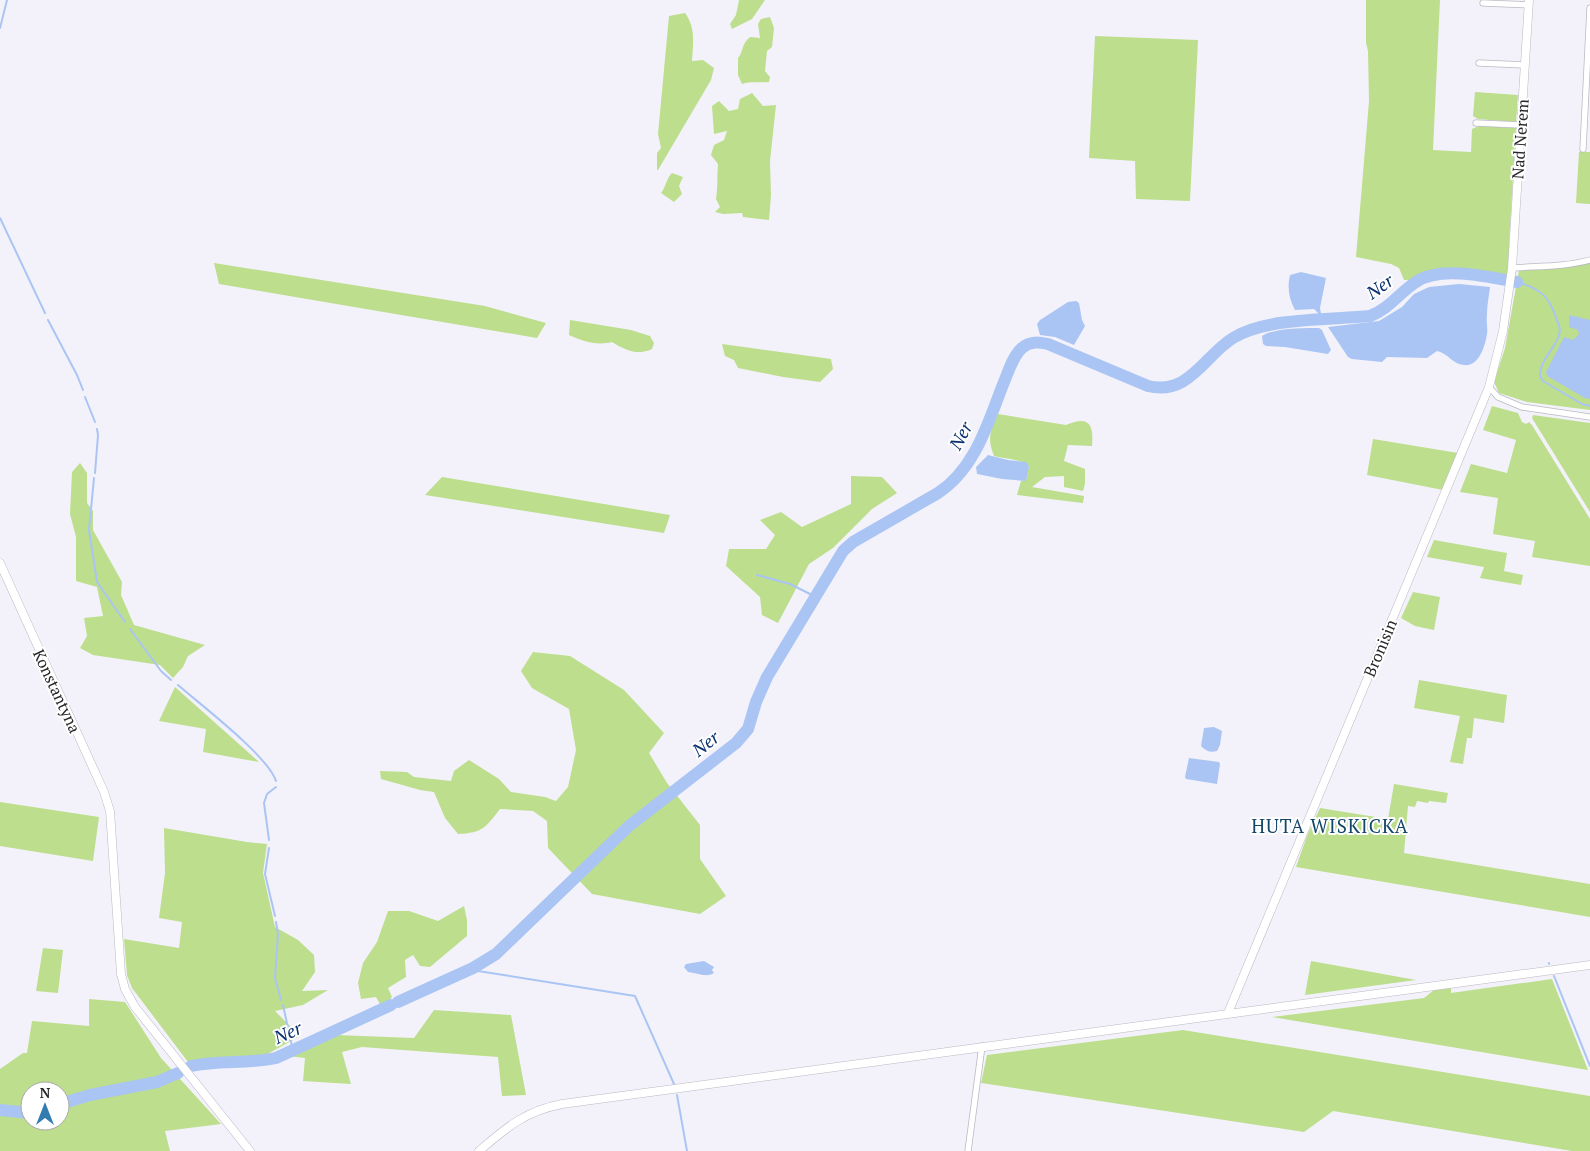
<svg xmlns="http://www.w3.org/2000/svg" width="1590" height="1151" font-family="'PT Serif',serif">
	<rect width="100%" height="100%" fill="#f3f2fb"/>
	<!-- green -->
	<path fill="#bdde8c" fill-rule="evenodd" d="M739 0H765L752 19 732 29 730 24 736 15Z
		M1366 0H1440L1433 150 1471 152 1472 129 1479 126 1516 128 1509 244 1510 261 1506 278 1458 270 1410 280H1404L1399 268 1391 264 1356 257 1369 101 1368 51 1366 43Z
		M685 13C696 28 693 43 692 61L703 60 714 68 711 80 658 170H657V153L661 148 658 134 669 16Z
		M770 17 774 28 772 47 767 51 765 71 770 77 769 82C759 83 751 81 742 84L738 75V58C744 51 741 44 750 37L760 38 758 24 761 19Z
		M1095 36 1198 40 1190 201 1136 199 1135 161 1089 158Z
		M1475 92 1518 95 1516 122 1478 119 1473 116Z
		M752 93 763 106 776 105 770 161 771 195 769 220 743 217 742 213 723 214 715 212 720 207 716 199C718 187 717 176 718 164L711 155 714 145 724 140 727 131 714 134 712 106 719 101 729 111 738 109 740 99Z
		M1579 152H1590V204L1576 203Z
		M672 173 683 177 679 186 682 194 674 202 661 193C666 187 666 179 672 173Z
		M1590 261V410L1527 402 1499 393 1494 382 1505 348 1519 270Z
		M214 263 485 306 546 323 537 338 219 284Z
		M570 320 631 330 650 336 654 343 652 349C637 356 625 350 612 342 596 346 583 341 569 335Z
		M722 344 831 359 833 369 820 382 783 377 738 368 734 360 725 356Z
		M1492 406 1518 413 1522 422 1526 424 1529 422 1532 425 1590 519V566L1532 557 1535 541 1493 534 1498 498 1460 492 1471 464 1507 473 1516 440 1483 430Z
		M998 414 1066 425C1089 415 1094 424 1092 446L1068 445 1064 461 1085 469V484L1083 491 1064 487V476L1045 477 1032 487 1084 496 1083 503 1017 495 1021 481 1026 480 1029 466C1021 459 1005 459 994 456 987 438 990 432 998 414Z
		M1533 415 1590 423V512L1532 418Z
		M1373 439 1458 453 1443 490 1367 475Z
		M80 463 87 473V503L93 511V530L122 582 121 595 134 625 205 645 188 656 183 667 173 678 160 665 93 655 80 648 87 636 84 618 103 616 97 587 76 581V537L70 514 72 472Z
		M851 476 882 477 897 493 872 509 833 548 809 564 778 623 762 615 760 597 726 566 729 549H766L775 535 760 520 781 512 802 527 851 504Z
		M442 477 670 515 664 533 425 495Z
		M1434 540 1507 553 1504 571 1523 575 1521 585 1480 578 1484 567 1427 557Z
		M1413 592 1440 597 1434 630 1415 626 1401 618Z
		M533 652 570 656 624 690 664 733 649 753 667 783 700 825V859L726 896 700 914 592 894 548 848 547 821 533 811 500 809C486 827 483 833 458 834L445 818 434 792 420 790 381 779 380 771 407 772 414 777 451 781 454 771 469 760 499 779 511 792 545 797 556 801 568 787 576 750 569 709 532 688 521 671Z
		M1419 680 1507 695 1504 723 1474 718 1472 738H1467L1463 764 1450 762 1460 716 1414 708Z
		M175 687 259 762 203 752 206 729 159 721Z
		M1394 784 1448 793 1446 803 1429 801 1428 803 1417 801 1415 807 1408 806 1404 853 1590 884V917L1296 867 1307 836 1320 808 1388 819Z
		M0 802 99 817 93 861 0 846Z
		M164 828 247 842 267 844 263 873 275 927 298 940 314 955 315 972 302 991 328 990 303 1005 275 1011 300 1036 264 1056 188 1062 132 988 127 975 124 939 179 948 182 922 159 918 165 873Z
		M464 906 467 920V936L430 967 420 966 413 955 405 960 406 977 388 988 392 997 386 1004 381 1006 376 997 361 999 358 983 363 963 377 942 388 911H409L438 921Z
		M43 948 63 950 58 993 36 991Z
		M1311 961 1416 980 1305 995Z
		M1552 979 1588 1070 1272 1017 1424 998 1434 990 1451 988V993Z
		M89 999 125 1002 161 1058 221 1124 165 1131 170 1151H0V1069L23 1053H27L32 1021 89 1026ZM30 1091H60V1121H30Z
		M434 1010 511 1015 526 1095 502 1096 498 1057 362 1047 342 1052 351 1084 303 1081 305 1058 287 1056 336 1035 414 1038Z
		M1183 1030 1590 1096V1151H1572L1333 1111 1304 1132 981 1083 987 1055Z"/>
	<!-- water -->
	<path fill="#aac5f3" d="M1301 272 1326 278 1320 308 1321 314H1319L1314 309 1295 310C1289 299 1287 288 1290 275Z
		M1459 284 1490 287C1489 296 1487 305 1487 314 1486 321 1488 328 1487 334 1485 346 1479 367 1464 365 1452 364 1448 353 1437 351L1427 358 1387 357 1382 362 1352 359 1348 357 1328 327 1379 321 1402 307 1414 294 1429 287Z
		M1076 301 1079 303 1082 320 1085 326 1074 345 1055 337 1040 335 1037 324 1040 320 1068 302Z
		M1569 315 1590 320V399L1585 398 1547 376 1546 372 1564 337 1573 340 1579 334 1578 330 1569 327Z
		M1319 328 1322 330 1331 350 1328 354 1285 347 1266 346 1263 344 1262 336C1274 328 1304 328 1319 328Z
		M988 455 1008 460 1026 462 1029 466 1026 481 1002 479 977 474 976 467Z
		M1214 727 1222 731 1220 745 1217 751C1210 753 1206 751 1201 746L1204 728Z
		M1189 758 1219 762 1220 764 1217 784 1186 779 1185 777Z
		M704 961 714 967 712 970 714 973C706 978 697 973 688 972L684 967 686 964Z"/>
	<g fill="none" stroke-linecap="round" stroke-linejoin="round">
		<!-- stream -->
		<path stroke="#aac5f3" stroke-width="2" d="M0 28 7 0
			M0 218 45 313
			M1517 282C1541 289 1549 296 1557 320 1559 324 1561 330 1559 335 1555 349 1539 361 1540 376L1543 381 1582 404 1590 406
			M48 320 77 375 83 390
			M85 397 95 422
			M95 473 98 435 97 429
			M94 478 89 530 97 582 125 622
			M757 575 790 584 814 596
			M130 629 161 671 171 680
			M178 685C201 705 268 756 276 781
			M269 840 264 803 267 794 276 787
			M269 848 265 874 275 916
			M276 922 278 934 275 978 281 1000
			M1549 963V964
			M473 968 478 971 635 996 674 1084
			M1554 976 1590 1066
			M283 1005 293 1051
			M677 1095 687 1151"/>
		<!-- river -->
		<path stroke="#aac5f3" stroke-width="12" d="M398 1002 473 968 496 954 629 826 736 743 748 729 756 702 767 677 843 551 853 542 938 493C976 468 988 422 1004 382 1009 370 1013 356 1022 348 1030 341 1039 342 1048 344L1148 386C1189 396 1204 356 1233 338 1267 317 1331 320 1370 316 1389 309 1399 293 1416 282 1440 265 1490 277 1517 282
			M191 1066C219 1060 248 1064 276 1058L391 1005
			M60 1104 90 1095 157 1082 178 1073
			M0 1110 30 1113"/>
		<!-- street casing -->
		<g stroke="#bab9c2" stroke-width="7">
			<path id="street" d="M1483 3 1529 5
				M1479 63 1525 65
				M1476 123 1521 125
				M1583 149 1590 8
				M1512 268C1538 266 1565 267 1590 260
				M1489 387 1498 397 1522 407 1590 417
				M968 1151 982 1046"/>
		</g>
		<!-- secondary casing -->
		<g stroke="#bab9c2" stroke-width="9">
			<path id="secondary" d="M0 563 104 792 110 811 121 974 125 989 135 1007 250 1151
				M1228 1013 1489 387 1503 331 1512 268 1529 0
				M479 1151C506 1128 525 1111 562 1104L1590 965"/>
		</g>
		<!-- street -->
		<use href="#street" stroke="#fff" stroke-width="5.5"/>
		<!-- secondary -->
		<use href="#secondary" stroke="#fff" stroke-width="8"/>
	</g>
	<g text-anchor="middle" stroke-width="4" stroke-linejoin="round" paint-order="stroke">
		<!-- street labels -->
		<g font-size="16" fill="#27272a" stroke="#fff">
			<text transform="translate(1520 139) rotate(-86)" y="6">Nad Nerem</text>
			<text transform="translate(1380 648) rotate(-67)" y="6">Bronisin</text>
			<text transform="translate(57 691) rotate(65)" y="6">Konstantyna</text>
		</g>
		<!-- water labels -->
		<g font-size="18" font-style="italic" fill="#09306f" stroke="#fff">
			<text transform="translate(1380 287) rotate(-35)" y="6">Ner</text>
			<text transform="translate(961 436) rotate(-62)" y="6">Ner</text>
			<text transform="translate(706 744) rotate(-38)" y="6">Ner</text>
			<text transform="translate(288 1033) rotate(-24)" y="6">Ner</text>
		</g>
		<!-- quarter labels -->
		<g font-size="19" letter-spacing="1" fill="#13476a" stroke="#fff">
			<text x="1330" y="833">HUTA WISKICKA</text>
		</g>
	</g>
	<!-- north arrow -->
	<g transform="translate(45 1106)"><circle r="24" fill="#ffffff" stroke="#a9a9aa"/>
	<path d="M0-4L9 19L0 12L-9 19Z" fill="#337cb0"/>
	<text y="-8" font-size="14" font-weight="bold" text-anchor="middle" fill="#27272a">N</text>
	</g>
</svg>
